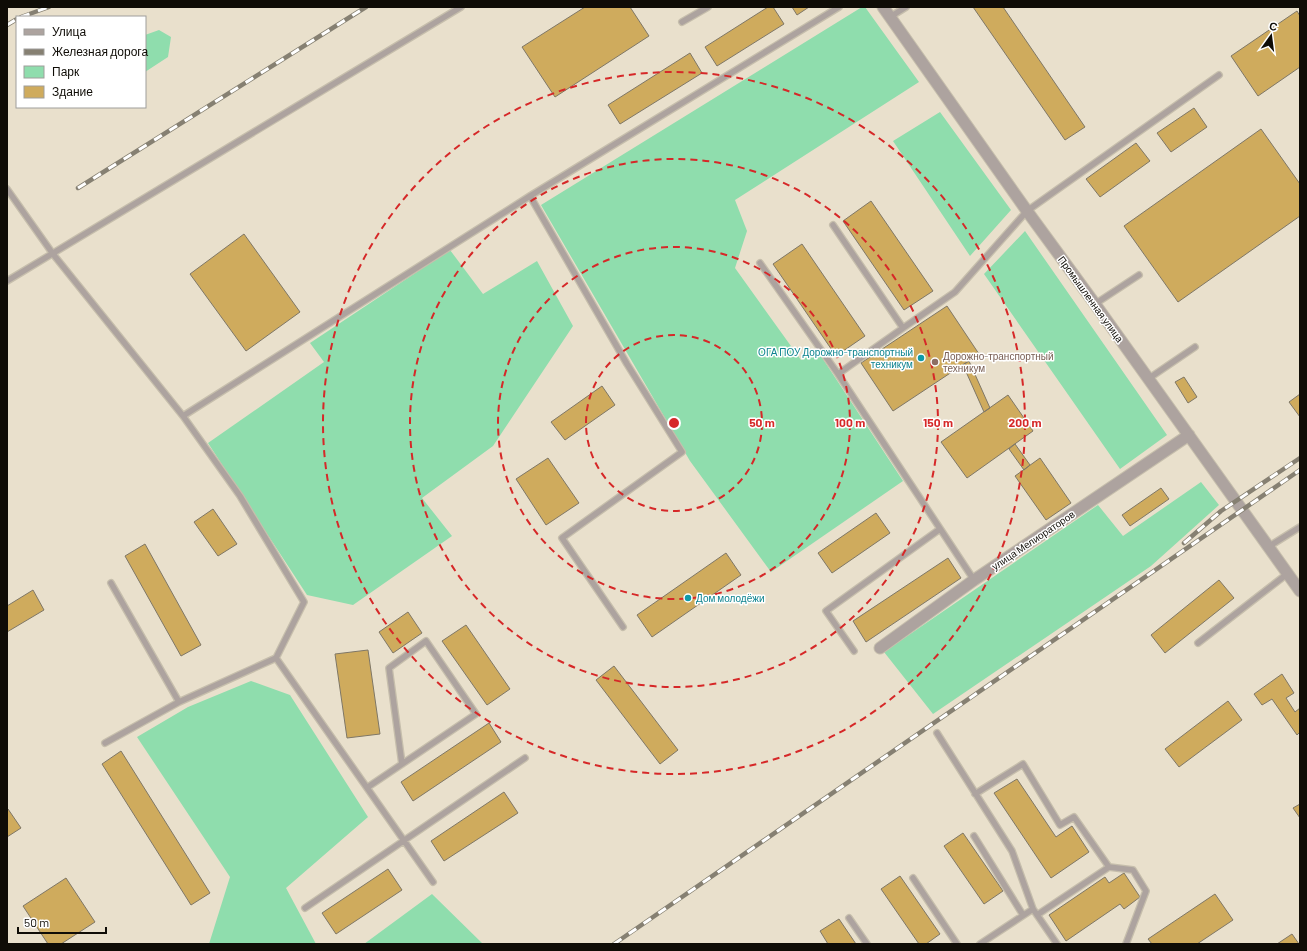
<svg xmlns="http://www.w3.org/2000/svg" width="1307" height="951" font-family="Barlow,sans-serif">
	<rect width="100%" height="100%" fill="#e9e0cc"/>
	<!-- green -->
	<path fill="#8fddad" d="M862 7H865L919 82 735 200 747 231 735 268 801 360 817 350 903 481 771 572 690 461 541 205Z
		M159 30 171 37 168 57 145 72V35Z
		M940 112 1011 210 970 256 893 141Z
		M1025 231 1167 435 1120 469 984 274Z
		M450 250 483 294 537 261 573 326 493 446 422 498 452 536 353 605 307 595 208 443 324 362 310 343Z
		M1201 482 1219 505 1151 566 933 714 884 652 1098 505 1123 536Z
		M251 681 290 695 368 817 286 888 316 944H209L230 877 137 737 188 707Z
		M432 894 483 944H364Z"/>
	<!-- building -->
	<path fill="#cfab5d" stroke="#7f7766" d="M585 7H630L649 36 555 97 522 47Z
		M768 7H773L784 24 717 66 705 47Z
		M792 7H809L797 15Z
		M973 7H1003L1085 127 1065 140Z
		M1297 11 1300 16V67L1258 96 1231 56Z
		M690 53 702 73 620 124 608 105Z
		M1194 108 1207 127 1171 152 1157 133Z
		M1261 129 1300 184V216L1178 302 1124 226Z
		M1136 143 1150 161 1100 197 1086 179Z
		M871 201 933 291 904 310 843 221Z
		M244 234 300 312 246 351 190 274Z
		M802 244 865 336 836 356 773 264Z
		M947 306 979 354 893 411 861 363Z
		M969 361 990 408 984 412 963 365Z
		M1184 377 1197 397 1188 403 1175 382Z
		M602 386 615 405 565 440 551 422Z
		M1300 394V417L1289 402Z
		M1008 395 1033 431 967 478 941 442Z
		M1015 444 1030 465 1024 470 1009 449Z
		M548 458 579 503 546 525 516 479Z
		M1040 458 1071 503 1046 520 1015 476Z
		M1161 488 1169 499 1130 526 1122 515Z
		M213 509 237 544 218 556 194 522Z
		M876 513 890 533 832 573 818 553Z
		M145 544 201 645 181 656 125 556Z
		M726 553 741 575 652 637 637 615Z
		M948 558 961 578 866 642 853 621Z
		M1219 580 1234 598 1165 653 1151 635Z
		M33 590 44 610 7 632V606Z
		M408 612 422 633 393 653 379 632Z
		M466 625 510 689 487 705 442 641Z
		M368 650 380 734 347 738 335 654Z
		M614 666 678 750 660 764 596 680Z
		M1282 674 1294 693 1286 698 1295 712 1300 708V732L1297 735 1272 699 1262 705 1254 694Z
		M1228 701 1242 720 1179 767 1165 749Z
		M489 723 501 742 413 801 401 782Z
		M121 751 210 893 191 905 102 764Z
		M1017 779 1056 837 1072 826 1089 852 1051 878 994 793Z
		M504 792 518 813 444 861 431 841Z
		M1300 804V818L1293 808Z
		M8 809 21 828 7 837V810Z
		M963 833 1003 891 984 904 944 846Z
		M388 869 402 890 336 934 322 913Z
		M1124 873 1140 897 1124 909 1120 904 1066 941 1049 915 1105 877 1109 883Z
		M900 876 940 934 926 944H919L881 889Z
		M66 878 95 922 61 944H48L23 906Z
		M1215 894 1233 920 1197 944H1152L1148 939Z
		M839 919 856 944H828L820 931Z
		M1292 934 1299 944H1277Z"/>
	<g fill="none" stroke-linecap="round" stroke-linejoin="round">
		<!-- lane casing -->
		<g stroke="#c6beac" stroke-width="8">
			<path id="lane" d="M890 17 906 7
				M682 22 708 7
				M7 189 53 254 183 416 240 496 304 602 276 658 433 882
				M530 196 627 364 682 452 562 538 623 627
				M833 225 903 328 955 292 1027 211 1219 75
				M760 263 838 374 974 580
				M7 281 461 7
				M1095 304 1139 275
				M838 374 903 328
				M1148 379 1195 347
				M183 416 530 196 839 7
				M1268 547 1300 527
				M111 583 179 702
				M1198 643 1287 574
				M854 651 826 611 940 529
				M937 733 1012 851 1033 909 1057 944
				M105 743 179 702 276 658
				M368 787 476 714 426 641 389 668 402 764
				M975 794 1023 764 1060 825 1074 817 1109 867
				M974 836 1023 915
				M913 878 957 944
				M305 908 525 758
				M1037 915 1109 867 1133 870 1146 891 1126 944
				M849 918 867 944
				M980 944 1033 909"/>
		</g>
		<!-- street casing -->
		<g stroke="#c6beac" stroke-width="13">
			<path id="street" d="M883 7 1027 211 1095 304 1300 591
				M880 648 974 580 1189 435"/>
		</g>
		<!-- lane -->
		<use href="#lane" stroke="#ada39f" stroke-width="5.5"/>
		<!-- street -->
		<use href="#street" stroke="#ada39f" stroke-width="11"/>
		<!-- rail casing -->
		<g stroke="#868072" stroke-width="4.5">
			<path id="rail" d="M21 17 49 7
				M7 25 17 19
				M78 188 366 7
				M1184 543 1221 511 1300 458
				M614 944 1300 470"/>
		</g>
		<!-- rail -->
		<use href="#rail" stroke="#fff" stroke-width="3" stroke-dasharray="9" stroke-linecap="butt"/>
	</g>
	<!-- distance rings -->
	<g fill="none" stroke="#d62828" stroke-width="2" stroke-dasharray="7 5">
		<circle cx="674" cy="423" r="88"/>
		<circle cx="674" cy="423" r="176"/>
		<circle cx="674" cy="423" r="264"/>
		<circle cx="674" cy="423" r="351"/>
	</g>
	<!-- markers -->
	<g fill="#0f9aa8" stroke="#fff" stroke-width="1.5">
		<circle cx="921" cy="358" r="4"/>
		<circle cx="688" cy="598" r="4"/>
	</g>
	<circle fill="#8d6e63" stroke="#fff" stroke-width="1.5" cx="935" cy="362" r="4"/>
	<g text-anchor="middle" stroke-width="3" stroke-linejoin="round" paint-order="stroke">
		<!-- street labels -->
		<g font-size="10" fill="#0f0c06" stroke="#fff">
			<text transform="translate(1091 299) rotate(54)" y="4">Промышленная улица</text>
			<text transform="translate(1033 540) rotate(-34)" y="4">улица Мелиораторов</text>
		</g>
		<!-- culture labels -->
		<g font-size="10" fill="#0d838f" stroke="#fff" text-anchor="end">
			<text x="913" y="356">ОГА ПОУ Дорожно-транспортный<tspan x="913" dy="12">техникум</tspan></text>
			<text x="696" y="602" text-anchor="start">Дом молодёжи</text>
		</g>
		<!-- education labels -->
		<g font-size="10" fill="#785e54" stroke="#fff" text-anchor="start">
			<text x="943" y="360">Дорожно-транспортный<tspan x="943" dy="12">техникум</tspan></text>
		</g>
	</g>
	<circle cx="674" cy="423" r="6" fill="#d62828" stroke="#fff" stroke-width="2"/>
	<g font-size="12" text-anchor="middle" font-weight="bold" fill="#d62828" stroke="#fff" stroke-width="3" stroke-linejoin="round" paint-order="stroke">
		<text x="762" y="427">50 m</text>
		<text x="850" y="427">100 m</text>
		<text x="938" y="427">150 m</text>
		<text x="1025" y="427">200 m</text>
	</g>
	<!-- border -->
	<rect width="1307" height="951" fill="none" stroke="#0f0c06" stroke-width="16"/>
	<!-- legend -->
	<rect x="16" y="16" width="130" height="92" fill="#ffffff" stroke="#9f9e9b"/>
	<rect x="24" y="29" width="20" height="6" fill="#ada39f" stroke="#9f9e9b"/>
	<text x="52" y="36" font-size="12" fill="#0f0c06">Улица</text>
	<rect x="24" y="49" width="20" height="6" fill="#868072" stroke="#9f9e9b"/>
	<text x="52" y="56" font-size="12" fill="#0f0c06">Железная дорога</text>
	<rect x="24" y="66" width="20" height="12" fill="#8fddad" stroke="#9f9e9b"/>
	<text x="52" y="76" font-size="12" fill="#0f0c06">Парк</text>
	<rect x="24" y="86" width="20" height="12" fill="#cfab5d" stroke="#9f9e9b"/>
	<text x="52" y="96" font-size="12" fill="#0f0c06">Здание</text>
	<!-- north arrow -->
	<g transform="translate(1271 36) rotate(14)" stroke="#ffffff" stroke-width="3" paint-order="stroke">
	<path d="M0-3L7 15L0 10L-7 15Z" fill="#0f0c06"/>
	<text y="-6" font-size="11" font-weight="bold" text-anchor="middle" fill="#0f0c06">С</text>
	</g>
	<!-- scale -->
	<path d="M18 927v6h88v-6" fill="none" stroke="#0f0c06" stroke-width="2"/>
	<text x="24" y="927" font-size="12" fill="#0f0c06" stroke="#ffffff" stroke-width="3" paint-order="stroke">50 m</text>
</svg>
